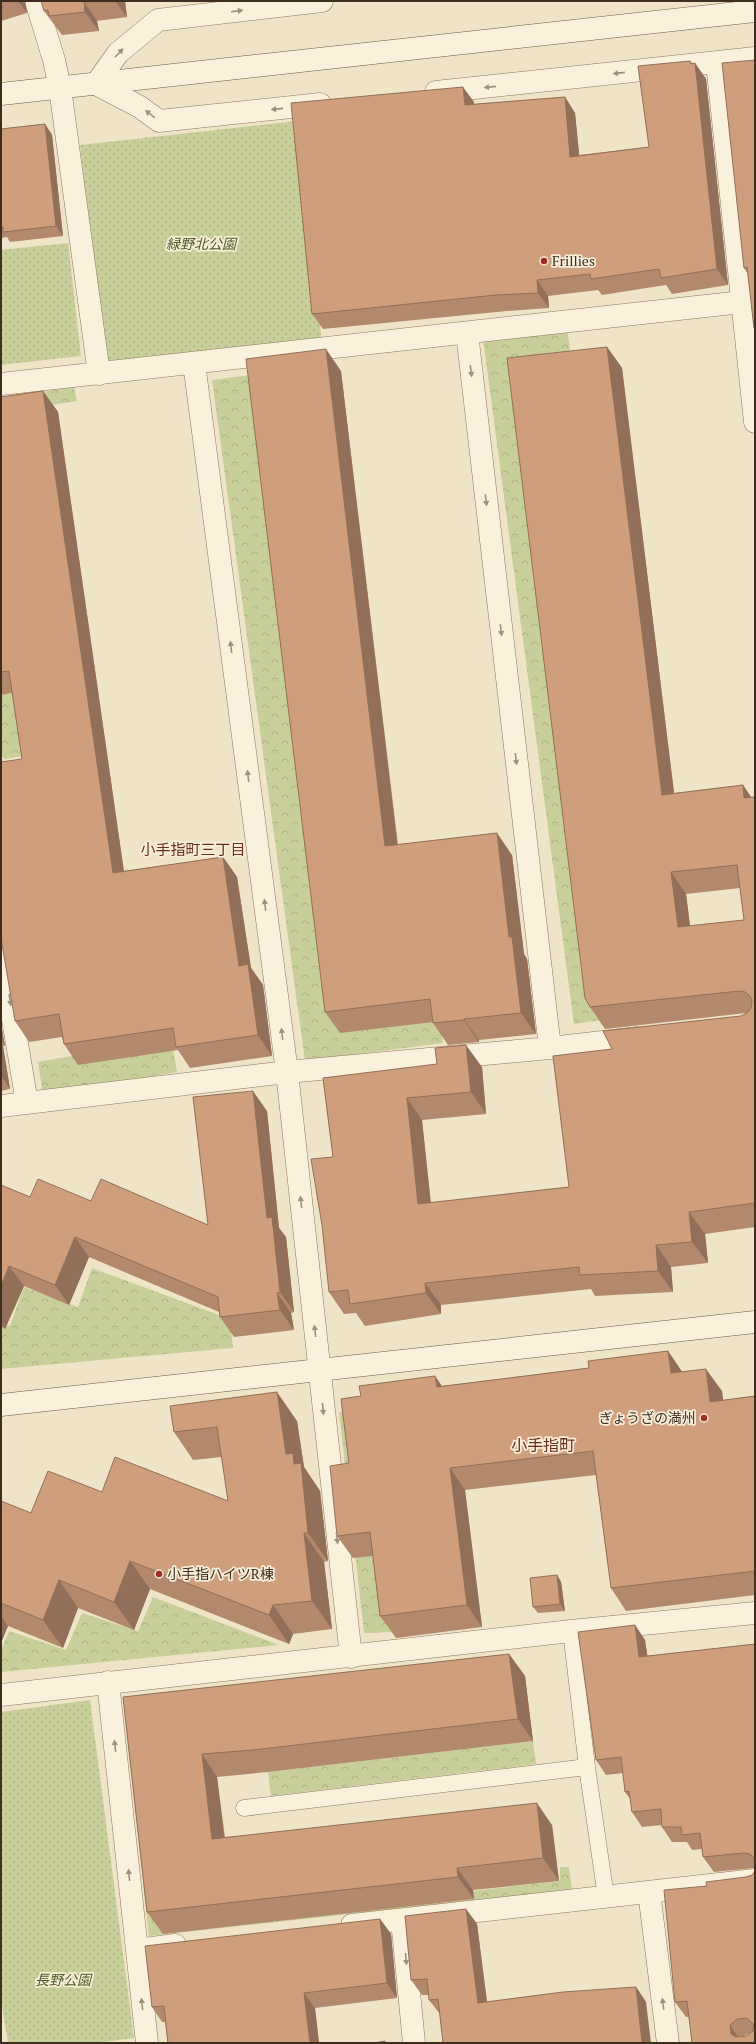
<svg xmlns="http://www.w3.org/2000/svg" width="756" height="2044" font-family="'PT Serif','Noto Sans JP',serif">
	<defs>
		<pattern id="grass-dots" width="8" height="8" patternUnits="userSpaceOnUse"><rect width="8" height="8" fill="#c9cf9b"/><path d="M2 2h.1M6 6h.1" fill="none" stroke="#aeb285" stroke-width="1.8" stroke-linecap="round"/></pattern>
		<pattern id="forest-crowns" width="20" height="18" patternUnits="userSpaceOnUse"><rect width="20" height="18" fill="#c9cf9b"/><path d="M2 6a3 3 0 1 1 6 0M12 15a3 3 0 1 1 6 0" fill="none" stroke="#aeb285"/></pattern>
	</defs>
	<rect width="100%" height="100%" fill="#f0e4c8"/>
	<!-- grass -->
	<path fill="url(#grass-dots)" d="M296 121 322 342 106 367 80 145Z
		M68 243 81 356 1 365V250Z
		M90 1700 134 2038 95 2043H8L1 2000V1712Z"/>
	<!-- forest -->
	<path fill="url(#forest-crowns)" d="M567 328 573 370 601 1020 574 1024 483 339Z
		M250 375 440 1016 443 1043 305 1061 212 380Z
		M74 387 77 401 1 413V398Z
		M18 692 28 755 5 759 1 756V695Z
		M173 1049 177 1072 43 1095 38 1062 77 1055Z
		M92 1268 230 1319 233 1348 1 1369V1323L10 1326 24 1287 78 1307Z
		M372 1409 395 1632 364 1633 339 1412Z
		M153 1597 279 1645 1 1672V1650L9 1631 66 1650 82 1613 138 1631Z
		M131 1697 160 1926 560 1881V1867H569L572 1890 149 1936 124 1711Z
		M533 1741 536 1764 271 1796 268 1772Z"/>
	<g fill="none" stroke-linecap="round" stroke-linejoin="round">
		<!-- lane casing -->
		<g stroke="#8d765c" stroke-width="17">
			<path id="lane" d="M571 1631 587 1767 606 1897
				M244 1808 587 1767"/>
		</g>
		<!-- street casing -->
		<g stroke="#8d765c" stroke-width="23">
			<path id="street" d="M36 1 54 60 60 88 99 374
				M717 63 755 422
				M436 92 755 58
				M320 104 159 121 140 107 96 84 118 53 158 20 322 1
				M467 333 550 1048
				M194 363 287 1072 351 1657
				M1 384 742 302
				M1 948 27 1103
				M1 1106 287 1072 550 1048 638 1038
				M108 1682 147 2043
				M1 1695 571 1631 755 1613
				M649 1892 668 2043
				M402 1920 414 2043
				M352 1925 755 1880
				M137 1950 175 1945"/>
		</g>
		<!-- secondary casing -->
		<g stroke="#6f573f" stroke-width="23">
			<path id="secondary" d="M1 94 755 11
				M1 1405 755 1322"/>
		</g>
		<!-- lane -->
		<use href="#lane" stroke="#faf1dc" stroke-width="16"/>
		<!-- street -->
		<use href="#street" stroke="#faf1dc" stroke-width="22"/>
		<!-- secondary -->
		<use href="#secondary" stroke="#faf1dc" stroke-width="22"/>
	</g>
	<!-- wall -->
	<path fill="#b2896c" fill-rule="evenodd" d="M1 1H25L27 13 1 21Z
		M41 1H125L127 17 97 21 99 31 62 35 44 11Z
		M755 60V329L754 328 748 274 744 268Z
		M690 61 692 63H695L706 79 728 285 672 294 666 285 602 295 598 290 548 296 549 308 507 311 323 329 312 314 474 102V104L565 97 575 113 579 155 649 147Z
		M45 124 52 135 63 236 10 242 7 237 1 238V129Z
		M607 347 622 368 674 793 743 785 751 797H755V1227L705 1234 708 1263 671 1267 673 1292 595 1296 591 1289 441 1305V1314L365 1326 356 1313 344 1314 329 1292 333 1157 323 1078 482 1067 486 1114 422 1120 431 1203 569 1187 612 1049 741 1016 746 1013 605 1029 590 1007ZM740 888 744 920 690 926 686 894Z
		M341 371 398 845 512 855 524 954 527 959 536 1034 479 1040V1042L448 1045 433 1023V1022L340 1033 325 1012Z
		M43 391 58 412 124 871 223 857 237 877 251 968 263 985 272 1056 190 1068 178 1050 78 1065 64 1044 62 1037 29 1042 15 1021 22 759 12 693 1 695V397Z
		M1 1024 5 1046H3L10 1089 1 1091Z
		M267 1111 279 1228 286 1237 294 1312 291 1313 294 1330 234 1337 220 1317 219 1312 89 1257 69 1305 24 1286 5 1329 1 1327V1185L30 1197 91 1201 208 1225Z
		M668 1351 682 1372 722 1391 723 1400 755 1396V1595L626 1611 611 1588 596 1475 465 1490 482 1627 396 1638 380 1616 373 1556 353 1558 337 1536 349 1463 442 1386 589 1368Z
		M170 1406 297 1421 304 1467 320 1491 328 1561 324 1562 332 1629 293 1634 289 1644 150 1589 134 1630 78 1608 63 1648 8 1626 1 1643V1501L31 1513 102 1492 228 1501 222 1457 193 1460 174 1432Z
		M557 1575 561 1582 565 1611 538 1613 533 1607Z
		M635 1625 645 1640 647 1656 755 1644V1868L714 1872 703 1857 702 1849 692 1850 687 1842H672L662 1827V1825L642 1827 632 1812 631 1800 625 1792 623 1773 606 1775 596 1760Z
		M509 1654 525 1676 533 1741 268 1772 217 1777 225 1837 552 1825 559 1881 473 1890 474 1899 163 1934 147 1912 123 1697Z
		M752 1875 755 2043H692L689 2017H686L675 2002 707 1886 746 1877ZM747 2034H750L746 2036H744Z
		M466 1909 477 1924 487 2002 636 1987 646 2002 440 2014 429 2000V1995H422L411 1980Z
		M380 1919 391 1934 397 1998 315 2008 319 2043H168L165 2022H162L152 2007Z"/>
	<!-- shaded-wall -->
	<path fill="#916f58" d="M18 1H25L27 13Z
		M115 1H125L127 17Z
		M84 2 97 21 99 31 85 12Z
		M690 61 696 69 695 63 706 79 728 285 717 269Z
		M463 87 474 102 476 121 465 105Z
		M565 97 575 113 581 172 570 157Z
		M45 124 52 135 63 236 56 226Z
		M537 280 548 296 549 308 538 293Z
		M607 347 622 368 677 817 662 795Z
		M326 349 341 371 400 867 385 846Z
		M43 391 58 412 127 894 113 873Z
		M743 785 755 803 744 798Z
		M497 833 512 855 524 954 527 959 536 1034 521 1013 509 937Z
		M223 857 237 877 251 968 263 985 272 1056 258 1035 239 966Z
		M671 872 686 894 693 949 678 927Z
		M464 1019 479 1040V1042L464 1020Z
		M1 1024 5 1046 1 1040Z
		M1 1044 3 1046 10 1089 1 1076Z
		M466 1045 482 1067 486 1114 471 1092Z
		M253 1091 267 1111 279 1228 286 1237 294 1312 280 1292 267 1218Z
		M407 1098 422 1120 433 1226 418 1204Z
		M689 1212 705 1234 708 1263 692 1242Z
		M75 1237 89 1257 69 1305 55 1285Z
		M656 1245 671 1267 673 1292 658 1271Z
		M9 1266 24 1286 5 1329 1 1323V1286Z
		M425 1283 441 1305V1314L426 1293Z
		M277 1293 291 1313 294 1330 280 1310Z
		M668 1351 683 1373H671Z
		M706 1369 722 1391 726 1424 710 1402Z
		M435 1376 451 1399 437 1387Z
		M277 1392 297 1421 304 1467 320 1491 328 1561 308 1533 286 1454Z
		M450 1468 465 1490 482 1627 467 1605Z
		M304 1533 324 1562 332 1629 312 1601Z
		M130 1561 150 1589 134 1630 114 1602Z
		M557 1575 561 1582 565 1611 560 1604Z
		M59 1580 78 1608 63 1648 43 1620Z
		M273 1605 293 1634 289 1644 269 1615Z
		M1 1616 8 1626 1 1643Z
		M635 1625 645 1640 650 1672 639 1657Z
		M509 1654 525 1676 533 1741 518 1719Z
		M202 1754 217 1777 227 1861 212 1839Z
		M537 1803 552 1825 559 1881 543 1858Z
		M457 1868 473 1890 474 1899 458 1877Z
		M466 1909 477 1924 489 2018 478 2003Z
		M380 1919 391 1934 397 1998 387 1983Z
		M636 1987 646 2002 651 2043H642Z
		M304 1993 315 2008 319 2043H310Z
		M730 2025 740 2040 731 2034Z"/>
	<!-- building -->
	<path fill="#cf9f7d" stroke="#916f58" fill-rule="evenodd" d="M41 1H91L84 2 85 12 49 16 48 10 44 11Z
		M755 60V328H754L747 267 744 268 722 63Z
		M690 61 691 64 695 63 717 269 661 278 659 269 591 279 590 274 537 280 538 293 496 295 312 314 291 103 463 87 465 105 565 97 570 157 649 147 638 66Z
		M45 124 56 226 3 232V227H1V129Z
		M607 347 662 795 743 785 744 798 755 797V1203L689 1212 692 1242 656 1245 658 1271 580 1275 579 1267 425 1283 426 1293 350 1304 348 1290 329 1292 322 1225 311 1159 333 1157 323 1078 437 1064 435 1048 466 1045 471 1092 407 1098 418 1204 569 1187 553 1056 612 1049 603 1031 741 1016 747 1013 751 1008 752 1001 750 996 745 992 739 991 590 1007 585 998 507 358ZM737 865 744 920 678 927 671 872Z
		M326 349 385 846 497 833 509 937H512L521 1013 464 1019V1020L433 1023 430 999 325 1012 246 359Z
		M43 391 113 873 223 857 239 966 248 964 258 1035 176 1047 173 1028 64 1044 59 1014 15 1021 1 938V762L22 759 9 671 1 672V397Z
		M253 1091 267 1218 272 1217 280 1292 277 1293 280 1310 220 1317 218 1297 75 1237 55 1285 9 1266 1 1286V1185L30 1197 38 1179 91 1201 101 1179 208 1225 193 1097Z
		M668 1351 671 1373 706 1369 710 1402 755 1396V1571L611 1588 593 1451 450 1468 467 1605 380 1616 370 1532 337 1536 330 1466 349 1463 341 1399 361 1396 359 1386 435 1376 437 1387 589 1368 588 1361Z
		M277 1392 286 1454 293 1453 294 1464 301 1463 308 1533H304L312 1601 273 1605 269 1615 130 1561 114 1602 59 1580 43 1620 1 1603V1501L31 1513 48 1471 102 1492 115 1457 228 1501 217 1427 174 1432 170 1406Z
		M557 1575 560 1604 533 1607 530 1578Z
		M635 1625 639 1657 755 1644V1859L750 1854 744 1853 703 1857 700 1833 682 1835 681 1827H662L661 1809 632 1812 629 1791 625 1792 621 1757 596 1760 578 1632Z
		M509 1654 518 1719 253 1750 202 1754 212 1839 537 1803 543 1858 457 1868 458 1877 147 1912 123 1697Z
		M755 1871V2043H692L687 2001 675 2002 664 1890 707 1886 706 1882 746 1877 752 1875ZM747 2018 754 2025 753 2031 746 2036 736 2037 731 2034 730 2025 737 2019Z
		M466 1909 478 2003 563 1992 636 1987 642 2043H443L438 1999 429 2000 427 1979 411 1980 405 1916Z
		M380 1919 387 1983 304 1993 310 2043H168L164 2006 152 2007 145 1946Z
		M385 2041V2043H374Z"/>
	<!-- one-way arrows -->
	<defs><path id="oneway-solid" d="M-6-.8H1V-3.2L6.5 0L1 3.2V.8H-6Z"/></defs>
	<g fill="#9c907e">
		<use href="#oneway-solid" transform="translate(237 11) rotate(-7)"/>
		<use href="#oneway-solid" transform="translate(119 53) rotate(-46)"/>
		<use href="#oneway-solid" transform="translate(619 73) rotate(174)"/>
		<use href="#oneway-solid" transform="translate(490 87) rotate(174)"/>
		<use href="#oneway-solid" transform="translate(277 109) rotate(174)"/>
		<use href="#oneway-solid" transform="translate(150 114) rotate(-143)"/>
		<use href="#oneway-solid" transform="translate(471 371) rotate(83)"/>
		<use href="#oneway-solid" transform="translate(486 500) rotate(83)"/>
		<use href="#oneway-solid" transform="translate(501 630) rotate(83)"/>
		<use href="#oneway-solid" transform="translate(231 647) rotate(-97)"/>
		<use href="#oneway-solid" transform="translate(516 759) rotate(83)"/>
		<use href="#oneway-solid" transform="translate(248 776) rotate(-97)"/>
		<use href="#oneway-solid" transform="translate(265 905) rotate(-97)"/>
		<use href="#oneway-solid" transform="translate(10 1000) rotate(81)"/>
		<use href="#oneway-solid" transform="translate(282 1034) rotate(-97)"/>
		<use href="#oneway-solid" transform="translate(301 1202) rotate(-96)"/>
		<use href="#oneway-solid" transform="translate(315 1331) rotate(-96)"/>
		<use href="#oneway-solid" transform="translate(323 1409) rotate(85)"/>
		<use href="#oneway-solid" transform="translate(337 1538) rotate(84)"/>
		<use href="#oneway-solid" transform="translate(115 1746) rotate(-96)"/>
		<use href="#oneway-solid" transform="translate(129 1875) rotate(-96)"/>
		<use href="#oneway-solid" transform="translate(406 1959) rotate(85)"/>
		<use href="#oneway-solid" transform="translate(142 2004) rotate(-96)"/>
		<use href="#oneway-solid" transform="translate(663 2004) rotate(-97)"/>
	</g>
	<!-- markers -->
	<g fill="#9e2a2b" stroke="#f7eed8" stroke-width="1.5">
		<circle cx="544" cy="261" r="4"/>
		<circle cx="704" cy="1418" r="4"/>
		<circle cx="159" cy="1574" r="4"/>
	</g>
	<g text-anchor="middle" stroke-width="3.5" stroke-linejoin="round" paint-order="stroke">
		<!-- park labels -->
		<g font-size="14" font-style="italic" fill="#4d5a26" stroke="#f7eed8">
			<text x="201" y="249">緑野北公園</text>
			<text x="63" y="1985">長野公園</text>
		</g>
		<!-- poi labels -->
		<g font-size="14" fill="#3d2e20" stroke="#f7eed8" text-anchor="start">
			<text x="552" y="266">Frillies</text>
			<text x="696" y="1423" text-anchor="end">ぎょうざの満州</text>
			<text x="167" y="1579">小手指ハイツR棟</text>
		</g>
		<!-- neighbourhood labels -->
		<g font-size="15" fill="#6b2e1e" stroke="#f7eed8">
			<text x="193" y="855">小手指町三丁目</text>
		</g>
		<!-- quarter labels -->
		<g font-size="16" fill="#6b2e1e" stroke="#f7eed8">
			<text x="543" y="1451">小手指町</text>
		</g>
	</g>
	<!-- border -->
	<rect width="756" height="2044" fill="none" stroke="#3d2e20" stroke-width="4"/>
</svg>
